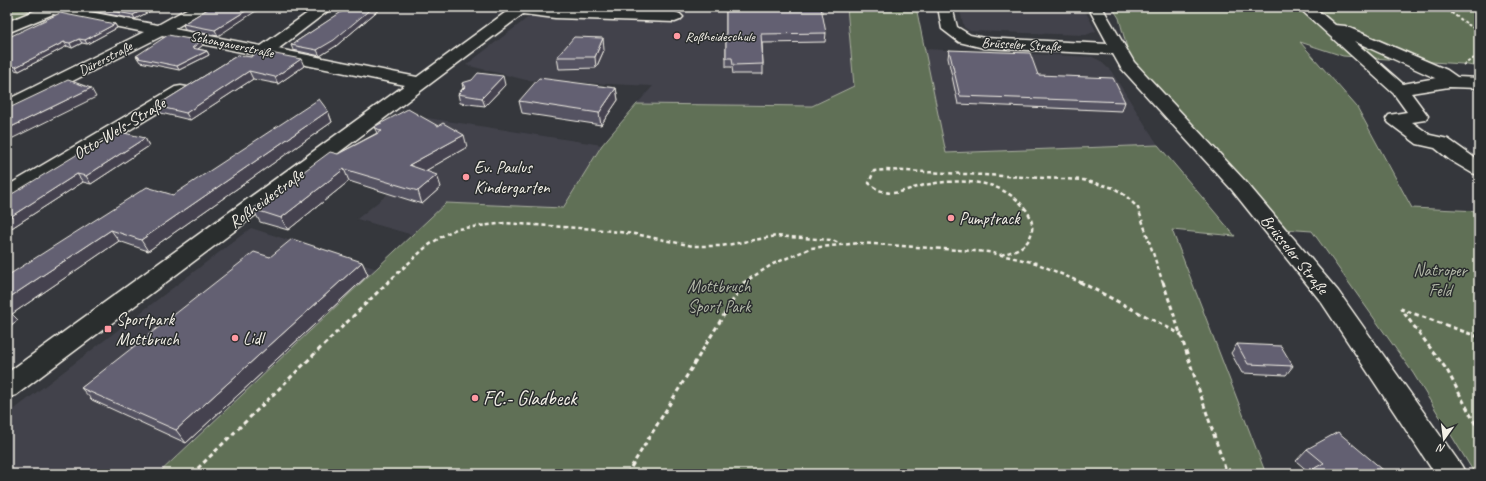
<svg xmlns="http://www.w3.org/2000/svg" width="1486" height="481" font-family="Caveat,sans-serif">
	<rect width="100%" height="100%" fill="#35373c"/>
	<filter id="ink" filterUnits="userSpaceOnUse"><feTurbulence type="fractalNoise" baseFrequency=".025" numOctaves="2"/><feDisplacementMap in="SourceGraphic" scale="8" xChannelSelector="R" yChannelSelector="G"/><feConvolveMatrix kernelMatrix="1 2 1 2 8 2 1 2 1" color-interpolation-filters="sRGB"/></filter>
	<g filter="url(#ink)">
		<!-- built -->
		<path fill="#43434c" d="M542 7H847L854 86 812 106 637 104 653 86 526 80 466 65Z
			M959 7H1083L1096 31 1086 35 970 31 964 27Z
			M923 49 1092 57 1099 60 1111 71 1158 145 946 153Z
			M401 114 602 145 563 208 446 203 413 235 357 219 388 194 346 180 335 164Z
			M251 228 377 269 158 474H7V415Z"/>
		<!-- green -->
		<path fill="#617057" stroke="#aab0a0" d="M7 7H10L35 12 7 25Z
			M847 7H916L946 153 1158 145 1235 236 1172 230 1266 474H158L446 203 563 208 602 145 637 104 812 106 854 86Z
			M1112 7H1479V67L1462 64 1343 56 1300 42 1357 107 1412 208 1479 211V474H1475L1413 373 1312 231 1283 229 1130 59 1119 18Z"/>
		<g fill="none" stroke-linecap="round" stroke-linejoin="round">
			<!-- minor casing -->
			<g stroke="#f4f1e8" stroke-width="3">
				<path id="minor" d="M35 7H64L158 25 190 7H208L206 10 174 29 261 46 316 7H333L278 49 417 77 513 7 675 12 680 14 683 17 680 20 675 22 555 18 523 14 16 395 7 398V373L405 85 162 36 13 111 7 112V100L144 32 53 14 7 33V22L36 10Z
					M938 7H952L957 27 970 35 984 38 1108 44 1088 7H1102L1134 62 1246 182 1338 291 1461 465 1466 474H1435L1322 303 1232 190 1121 68 1113 54 984 48 959 42 942 29Z
					M1298 7H1314L1335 25 1345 26 1447 70 1457 77 1479 78V88L1449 87 1411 93 1428 116 1425 120 1412 122 1430 135 1448 139 1479 161V175L1472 173 1450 160 1435 148 1417 144 1389 123 1386 119 1389 115 1407 112 1394 94ZM1354 41 1435 78H1436L1403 84Z
					M181 86 187 87 190 91 187 95 14 200 7 201V186L175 87Z"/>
			</g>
			<!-- path-far2 -->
			<path stroke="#f4f1e8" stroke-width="2" stroke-dasharray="3 2" stroke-linecap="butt" d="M1443 7 1479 32
				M1463 65 1479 55"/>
			<!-- path-far1 -->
			<path stroke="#f4f1e8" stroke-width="2.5" stroke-dasharray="4 3" stroke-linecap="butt" d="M1001 255C1010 252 1022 249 1028 241 1045 214 1007 188 985 184 964 180 941 181 921 186 911 188 901 193 891 193 882 192 875 189 869 183L874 171 886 170 1083 180 1114 188 1126 196 1138 208 1163 283
				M387 283 426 247 444 235 456 229 505 223 594 229 635 234 693 246H721L776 236 832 240 841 244
				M743 283 773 264 811 248 860 243 988 252 1036 263 1082 283"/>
			<!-- path -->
			<path stroke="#f4f1e8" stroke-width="3" stroke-dasharray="4.5 3.5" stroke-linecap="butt" d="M1080 282 1182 335
				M1163 282 1227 474
				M1479 337 1401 309 1447 370 1479 431
				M192 474 388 282
				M627 474 744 282"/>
			<!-- minor -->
			<use href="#minor" fill="#2a2d2e" fill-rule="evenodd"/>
		</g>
		<!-- wall -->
		<path fill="#555362" stroke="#f4f1e8" d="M79 7H158L135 19 80 9Z
			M211 7 218 36 185 30 183 24Z
			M333 7H382L336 46 320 56 293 50 291 45 345 10 334 8Z
			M726 7 826 33 825 42 762 43 763 64V74H733L732 67H726Z
			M115 24 117 28 87 44 82 43 72 48 67 46 19 71 7 68V38Z
			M203 45 198 49 207 51 209 55 179 70 140 62 136 56Z
			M604 50 596 68 559 69 557 57Z
			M949 50 1038 75 1125 102 1122 111 958 104 948 58Z
			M238 55 304 66 278 84 253 79 190 120 161 113 156 106Z
			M462 83 505 85 485 106 460 103 458 94 463 88Z
			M616 88 618 100 601 125 522 113 519 101Z
			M328 111 332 122 148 251 119 241 12 314 18 320 7 328V276L173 195Z
			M374 127 467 147 425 171 441 187 422 204 349 181 288 230 260 222 253 209 338 154 377 133Z
			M145 138 149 146 91 184 83 182 7 231V197Z
			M270 257 362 262 368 275 186 443 92 400 81 388Z
			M1237 344 1293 366 1286 375 1242 373 1231 353Z
			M1307 449 1388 474H1309L1310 473 1296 461Z"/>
		<!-- shaded-wall -->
		<path fill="#454350" stroke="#f4f1e8" d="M148 7H158L135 19 133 15Z
			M252 7H262L218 36 215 30Z
			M373 7H382L336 46 320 56 317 50Z
			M115 24 117 28 87 44 85 40Z
			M603 38 604 50 596 68 595 57Z
			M79 39 82 43 72 48 70 43Z
			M201 41 203 45 194 52 192 48Z
			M64 42 67 46 19 71 16 67Z
			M207 51 209 55 179 70 177 66Z
			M301 59 304 66 278 84 275 77Z
			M249 71 253 79 190 120 186 113Z
			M503 76 505 85 485 106 482 98Z
			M91 88 96 97 7 141V129Z
			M616 88 618 100 601 125 599 113Z
			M328 111 332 122 148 251 141 240Z
			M464 135 467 147 413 178 409 165Z
			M145 138 149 146 91 184 86 176Z
			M344 169 349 181 288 230 281 218Z
			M77 174 83 182 7 231V219Z
			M437 175 441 187 422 204 418 191Z
			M111 230 119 241 12 314 18 320 7 328V299Z
			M362 262 368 275 186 443 176 430Z"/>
		<!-- building -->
		<path fill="#636072" stroke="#f4f1e8" d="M91 7H148L133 15Z
			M211 7H252L215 30 183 24Z
			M349 7H373L334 40 317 50 291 45Z
			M726 7H821L826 33 761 34 763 64 733 65 732 58H726Z
			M60 13 115 24 85 40 79 39 70 43 64 42 16 67 7 65V38Z
			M168 35 201 41 192 48 207 51 177 66 138 58 140 57 136 56Z
			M574 37 603 38 595 57H557Z
			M949 50 1030 53 1038 75 1113 78 1125 102 960 96Z
			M260 51 301 59 275 77 249 71 186 113 156 106 238 55 251 57Z
			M478 73 503 76 482 98 458 94 465 87 462 83 472 80Z
			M539 78 616 88 599 113 519 101Z
			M68 80 91 88 7 129V109Z
			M319 99 328 111 141 240 111 230 7 299V276L147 187 173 195Z
			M408 109 438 126 443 123 464 135 409 165 437 175 418 191 344 169 281 218 253 209 330 152 338 154 382 131 374 127Z
			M116 131 145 138 86 176 77 174 7 219V197Z
			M292 239 362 262 176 430 81 388 254 252 270 257Z
			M1237 344 1281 346 1293 366 1248 364Z
			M1338 432 1388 474H1319L1313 469 1324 463 1307 449Z"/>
	</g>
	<!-- markers -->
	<g fill="#ff9aa2" stroke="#2a2d2e" stroke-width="1.5">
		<circle cx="677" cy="36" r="4"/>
		<circle cx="466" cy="177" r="4"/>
		<circle cx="951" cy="218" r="4"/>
		<rect x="104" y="325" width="8" height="8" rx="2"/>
		<circle cx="235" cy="338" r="4"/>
		<circle cx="475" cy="398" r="4"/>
	</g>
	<g text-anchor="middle" stroke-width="3" stroke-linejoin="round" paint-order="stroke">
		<!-- far-poi labels -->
		<g font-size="14" fill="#f4f1e8" stroke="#2a2d2e" text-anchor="start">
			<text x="685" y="41">Roßheideschule</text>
		</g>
		<!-- far-street labels -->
		<g font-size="14" fill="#f4f1e8" stroke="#2a2d2e">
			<text transform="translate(232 44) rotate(12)" y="5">Schongauerstraße</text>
			<text transform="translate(1021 44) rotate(3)" y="5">Brüsseler Straße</text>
			<text transform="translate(105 58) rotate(-27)" y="5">Dürerstraße</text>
		</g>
		<!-- street labels -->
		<g font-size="17" fill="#f4f1e8" stroke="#2a2d2e">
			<text transform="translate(119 128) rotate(-31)" y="6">Otto-Wels-Straße</text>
			<text transform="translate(266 198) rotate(-36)" y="6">Roßheidestraße</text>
			<text transform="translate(1295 254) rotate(51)" y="6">Brüsseler Straße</text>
		</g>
		<!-- poi labels -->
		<g font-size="17" fill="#f4f1e8" stroke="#2a2d2e" text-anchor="start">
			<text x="474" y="173">Ev. Paulus<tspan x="474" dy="20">Kindergarten</tspan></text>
			<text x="959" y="224">Pumptrack</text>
			<text x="116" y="325">Sportpark<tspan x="116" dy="20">Mottbruch</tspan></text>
			<text x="243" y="344">Lidl</text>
		</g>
		<!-- park labels -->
		<g font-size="17" fill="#b2b7a7" stroke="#2a2d2e">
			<text x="1440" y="276">Natroper<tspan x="1440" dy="20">Feld</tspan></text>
			<text x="719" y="292">Mottbruch<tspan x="719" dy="20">Sport Park</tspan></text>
		</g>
		<!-- near-poi labels -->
		<g font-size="20" fill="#f4f1e8" stroke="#2a2d2e" text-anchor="start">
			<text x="483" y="405">FC.- Gladbeck</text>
		</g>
	</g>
	<!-- margin -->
	<rect width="1486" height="481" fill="none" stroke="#2a2d2e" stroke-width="24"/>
	<rect x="12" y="12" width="1462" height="457" fill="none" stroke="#f4f1e8" stroke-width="1.5" filter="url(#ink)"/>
	<!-- north arrow -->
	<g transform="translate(1444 439) rotate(194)" stroke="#2a2d2e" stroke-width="3" paint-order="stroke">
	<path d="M0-3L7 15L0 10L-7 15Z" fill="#f4f1e8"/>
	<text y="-6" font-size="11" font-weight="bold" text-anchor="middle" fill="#f4f1e8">N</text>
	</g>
</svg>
